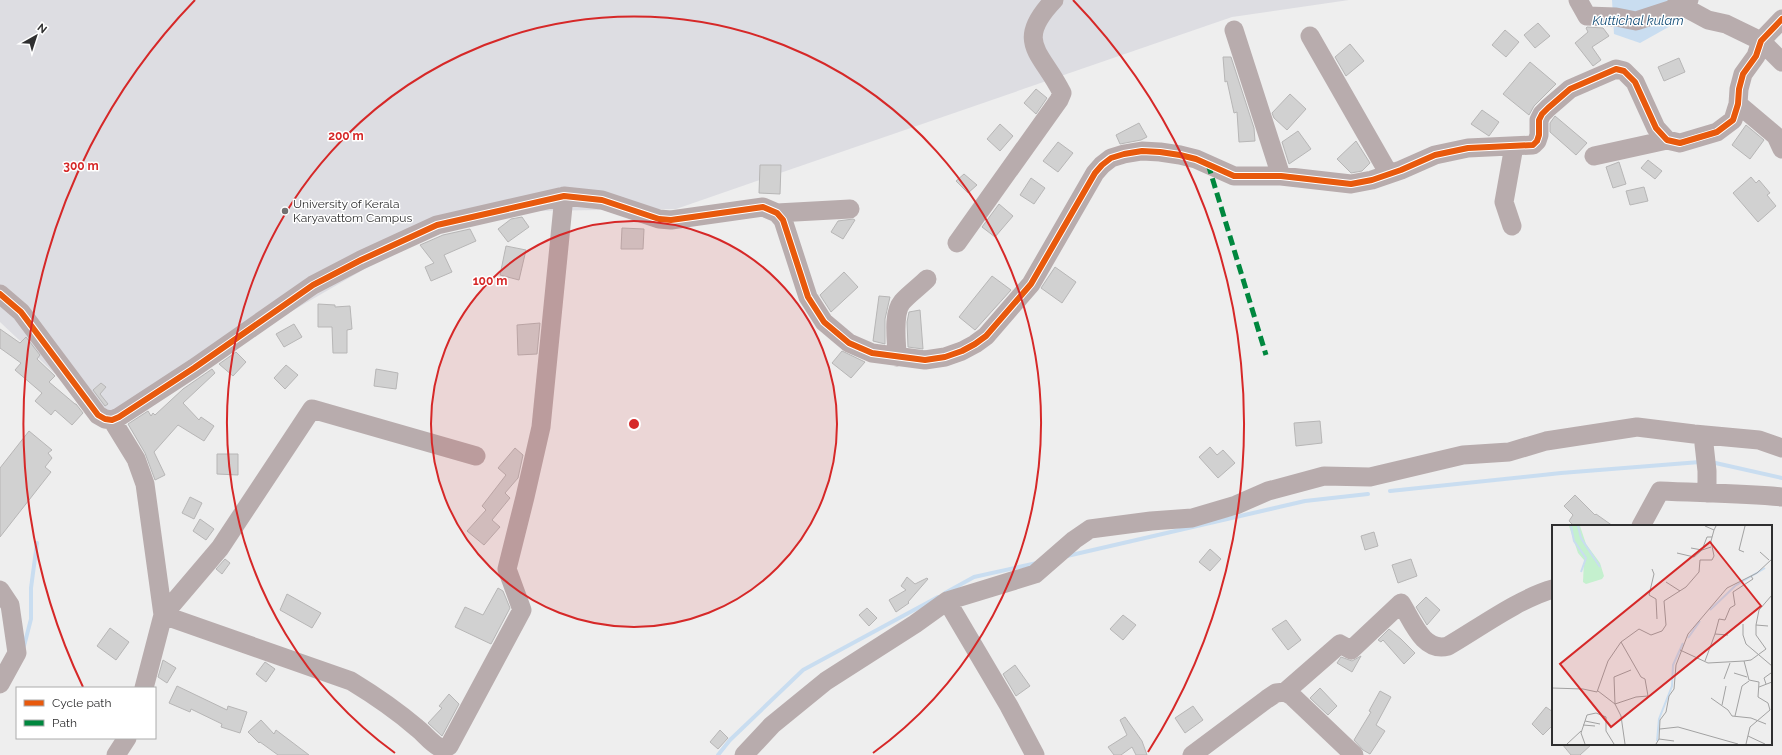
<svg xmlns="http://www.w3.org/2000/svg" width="1782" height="755" font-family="Raleway,sans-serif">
	<rect width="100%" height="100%" fill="#eee"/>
	<!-- built -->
	<path fill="#dddde2" d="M0 0H1349L1232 17 676 209 463 212 104 420 0 322Z"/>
	<!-- water -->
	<path fill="#c9ddf0" d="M1612 0H1683L1690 15 1640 43 1614 34Z"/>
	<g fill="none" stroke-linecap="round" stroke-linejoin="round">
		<!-- stream -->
		<path stroke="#c9ddf0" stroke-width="4" d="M1711 462 1782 478
			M1390 491 1561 473 1700 462
			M1067 556 1305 501 1368 494
			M945 593 974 577 1037 563
			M24 646 31 619V588L37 543
			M718 755 730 740 803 670 938 597"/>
	</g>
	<!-- building -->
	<path fill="#d1d1d1" stroke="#b7b6b6" d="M1538 23 1550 36 1535 48 1524 35Z
		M1587 27 1603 28 1609 36 1592 47 1601 60 1593 66 1575 43 1588 32 1586 28Z
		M1505 30 1519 42 1506 57 1492 45Z
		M1350 44 1364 61 1346 76 1335 57Z
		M1223 57H1231L1254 128 1255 141 1239 142 1237 112 1234 113 1227 81 1225 82Z
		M1679 58 1685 72 1664 81 1658 67Z
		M1530 62 1556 84 1534 106 1529 115 1503 94Z
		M1036 89 1047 98 1036 114 1024 103Z
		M1290 94 1306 109 1287 130 1274 118 1272 113Z
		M1482 110 1499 122 1489 136 1471 124Z
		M1555 116 1587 143 1576 155 1550 132V123Z
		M1139 123 1147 137 1141 140 1120 144 1116 135Z
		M1000 124 1013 136 1000 151 987 139Z
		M1746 125 1764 140 1750 159 1732 145Z
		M1298 131 1311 149 1289 164 1282 142Z
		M1356 141 1370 163 1362 171 1351 173 1337 159Z
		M1058 142 1073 153 1058 172 1043 161Z
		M1648 160 1662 171 1655 179 1641 168Z
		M1619 162 1626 184 1613 188 1606 167Z
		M760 165H781L780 194 759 193Z
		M964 174 977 185 968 193 956 181Z
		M1751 177 1756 183 1759 180 1770 193 1767 195 1776 206 1758 222 1733 193Z
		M1031 178 1045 188 1034 204 1020 195Z
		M1644 187 1648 201 1630 205 1626 191Z
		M999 204 1013 216 995 237 982 227Z
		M522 217 529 227 508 242 498 229 511 219Z
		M853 219 855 220 843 239 831 232 838 221Z
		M622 228 644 229 643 249H621Z
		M470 229 476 241 444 255 452 272 431 281 425 267 434 263 420 245 443 235Z
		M506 246 526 250 519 280 500 275Z
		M1055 267 1076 282 1062 303 1041 288Z
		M844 272 858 287 831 312 820 295Z
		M992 276 1011 290 975 330 959 317Z
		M879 296 890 297 885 319V344L873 341Z
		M318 304 335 305V307L350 306 352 329 347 330V353H333L332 327H318Z
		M920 310 923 349 908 347 907 322 909 312Z
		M540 323 537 354 518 355 517 325Z
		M294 324 302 337 284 347 276 334Z
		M0 329 20 343 26 337 40 355 37 359 55 376 49 382 75 404H76L83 413 72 425 55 410 51 415 35 401 42 393 15 370 21 363 0 348Z
		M842 351 865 362 851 378 832 363Z
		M236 352 246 362 233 376 219 364Z
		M286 365 298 375 285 389 274 378Z
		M212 369 215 373 183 403 199 420 201 417 214 426 204 441 178 425 154 452 165 475 155 480 145 453 128 424 148 411 151 416 153 413 155 415 183 389Z
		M376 369 398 373 396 389 374 386Z
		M101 383 106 387 100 394 108 404 105 406 93 390Z
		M1320 421 1322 443 1296 446 1294 423Z
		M29 431 52 450 48 453 52 458 45 467 51 472 0 537V468Z
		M1210 447 1217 455 1223 450 1235 463 1218 478 1199 457Z
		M515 448 523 455 518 478 505 493 510 498 492 520 500 527 484 545 467 531 486 510 482 506 506 475 498 468Z
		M217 454H238V475L217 474Z
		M1575 495 1595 515 1596 514 1613 526H1574L1569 521 1573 515 1564 506Z
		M190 497 202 503 194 519 182 513Z
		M200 519 214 529 206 540 193 531Z
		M1374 532 1378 546 1365 550 1361 536Z
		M1210 549 1221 559 1210 571 1199 562Z
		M225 559 230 563 222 574 216 569Z
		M1411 559 1417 576 1398 583 1392 565Z
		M907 577 915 584 927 578 928 579 908 602 909 603 896 612 889 600 906 590 901 586Z
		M498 588 503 591 510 608 491 644 455 627 465 607 483 615Z
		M287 594 321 613 312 628 280 610Z
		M1426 597 1440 610 1427 625 1416 607Z
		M867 608 877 618 869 626 859 615Z
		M1123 615 1136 625 1123 640 1110 629Z
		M1286 620 1301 640 1288 650 1272 629Z
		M110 628 129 642 116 660 97 646Z
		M1389 629 1401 639 1415 653 1404 664 1383 640 1381 642 1378 640Z
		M1361 656 1352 672 1337 663 1341 657 1352 661Z
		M163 660 176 668 167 683 158 677Z
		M265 662 275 669 266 682 256 674Z
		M1015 665 1030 686 1016 696 1003 674Z
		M177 686 227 710 228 706 247 712 240 733 221 727 222 724 191 709 190 712 169 703Z
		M1320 688 1337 706 1328 715 1310 698Z
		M1380 691 1391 697 1376 725 1385 731 1370 754 1363 750 1354 740 1371 712 1369 711Z
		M449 694 459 704 442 736 428 723 442 708 439 706Z
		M1193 706 1203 720 1185 733 1175 718Z
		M1546 707 1553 712V725L1543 735 1532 724Z
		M1125 717 1142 741 1147 755H1136L1132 747 1121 755H1114L1108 747 1127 735 1120 720Z
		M261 720 274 734 276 730 309 755H278L260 742 259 743 248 732Z
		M720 730 728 738 718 749 710 742Z
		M1562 744H1592L1580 755H1571Z"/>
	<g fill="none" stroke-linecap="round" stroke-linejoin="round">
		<!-- minor -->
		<path stroke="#b8acad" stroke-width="19" d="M1578 0 1587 16 1616 17 1636 21 1682 6 1689 0
			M1677 0 1682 6 1708 20 1726 24 1761 41 1782 62
			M1234 30 1281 176
			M1310 36 1389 174
			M1738 104 1776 136 1782 149
			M1594 156 1667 140
			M777 213 850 209
			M1512 226 1504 202 1514 146
			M957 243 1059 100 1062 93C1042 52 1013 43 1054 0
			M0 294 21 312 98 415 105 419 112 420 119 417 194 368 313 285 361 260 437 225 564 196 602 200 659 219 671 220 763 207 777 213 783 220 808 297 824 322 849 343 872 353 925 360 945 357 962 351 975 344 986 336 1031 284 1095 173 1102 165 1111 158 1124 154 1142 151 1160 152 1180 155 1196 159 1234 176H1281L1351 184 1372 180 1401 170 1435 155 1468 148 1533 145 1537 141 1539 135V120L1542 114 1548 108 1570 89 1616 69 1624 71 1635 82 1656 128 1667 140 1680 143 1717 132 1733 120 1738 104 1739 89 1743 74 1756 56 1761 41 1782 19
			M897 357C897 342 892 314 902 302 909 294 919 287 927 279
			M112 420 136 459 145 484 163 615
			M1703 435 1707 471V493
			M1641 526 1660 491C1701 493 1741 493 1782 497
			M0 590 10 605 17 653 0 684
			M947 601 1009 706 1035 755
			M163 615 220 548 312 409 476 456
			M144 688 163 615 351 681C374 695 396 710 417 728 426 735 432 745 443 749L449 746 522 610 507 569 525 497 541 427 564 196
			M1285 692 1340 644 1351 650 1401 603C1412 620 1423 653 1448 646 1479 628 1520 598 1553 589
			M116 755 127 738
			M744 755 772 725 826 681 915 624 947 601 1035 574 1074 540 1090 529 1151 521 1192 518 1236 505 1268 491 1324 476 1370 477 1463 455 1509 452 1546 441 1637 427 1694 434 1759 440 1782 448
			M1192 755 1267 699 1276 693 1285 692 1292 696 1354 755"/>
		<!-- quiet -->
		<path stroke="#00873e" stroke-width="5" stroke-dasharray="10 5" stroke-linecap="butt" d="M1208 164 1266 355"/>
		<!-- cycleway casing -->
		<g stroke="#fff" stroke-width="8">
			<path id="cycleway" d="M0 294 21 312 98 415 105 419 112 420 119 417 194 368 313 285 361 260 437 225 564 196 602 200 659 219 671 220 763 207 777 213 783 220 808 297 824 322 849 343 872 353 925 360 945 357 962 351 975 344 986 336 1031 284 1095 173 1102 165 1111 158 1124 154 1142 151 1160 152 1180 155 1196 159 1234 176H1281L1351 184 1372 180 1401 170 1435 155 1468 148 1533 145 1537 141 1539 135V120L1542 114 1548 108 1570 89 1616 69 1624 71 1635 82 1656 128 1667 140 1680 143 1717 132 1733 120 1738 104 1739 89 1743 74 1756 56 1761 41 1782 19"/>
		</g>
		<!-- cycleway -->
		<use href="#cycleway" stroke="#e8590c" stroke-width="6"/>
	</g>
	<!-- distance rings -->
	<circle cx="634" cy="424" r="203" fill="#d62828" fill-opacity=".12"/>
	<g fill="none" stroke="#d62828" stroke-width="2">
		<circle cx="634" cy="424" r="203"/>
		<path d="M395 753A407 407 0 1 1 873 753"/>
		<path d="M83 687A610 610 0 0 1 195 0M1073 0A610 610 0 0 1 1148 752"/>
	</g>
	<!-- markers -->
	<circle fill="#727272" stroke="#fff" stroke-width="1.5" cx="285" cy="211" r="4"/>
	<g text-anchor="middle" stroke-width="3" stroke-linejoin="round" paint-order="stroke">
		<!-- poi labels -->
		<g font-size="12" fill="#2f2f30" stroke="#fff" text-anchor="start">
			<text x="293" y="208">University of Kerala<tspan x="293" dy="14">Karyavattom Campus</tspan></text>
		</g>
		<!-- water labels -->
		<g font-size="13" font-style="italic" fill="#134d77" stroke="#fff">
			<text x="1638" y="25">Kuttichal kulam</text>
		</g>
	</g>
	<!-- overview -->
	<g transform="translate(1552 525)">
		<rect width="220" height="220" fill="#eee"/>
		<path d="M17 1H28L34 19 48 38 52 51 50 54 34 59 31 57 32 35 26 28Z" fill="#c4f0ce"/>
		<path fill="none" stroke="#c9ddf0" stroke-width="2" d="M19 1 22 16 34 33 29 47M26 1 29 13 48 42M158 85 183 61 213 43M136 113 148 96M105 216 107 194 120 161 121 140 131 118"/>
		<path fill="none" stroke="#a2a2a2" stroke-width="1" d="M153 1 162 5 164 1M139 23 150 25 159 22M192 27 187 25 193 1M208 27 217 35M125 28 142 32 150 25 155 12H160M100 44 102 49 97 70 104 74 105 94M114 57 128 66M191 99V110L194 119 220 141M204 100 216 101M163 109 167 94 173 95 178 83 183 80 181 67 201 54 199 51M69 117 89 152 93 154 96 171 84 172 63 179 69 191 73 219M128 125 156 138 192 136M153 136 163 109 176 110M182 148 195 152M172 154 178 138M214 159 212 153 219 148M207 162 220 157M0 163 31 164 45 167 56 136 69 117 87 104 99 110 110 106 114 100 112 76 134 62 147 47 148 35H160L162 31 159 16 162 5M46 166 63 179M159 173 176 185 180 191 199 193 214 199M63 179 62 152 79 145M170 180 174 161M183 191 190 161 197 156M33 196 48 199M31 200 43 201M108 204 126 202 186 219M196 211 213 219M107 214 122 216M15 219 29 206M33 219 29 208 35 190 44 188 54 192V206L62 219M104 219 107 214 108 195 114 187 117 171 122 164 124 140 136 109 175 63 205 48 220 34M194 219 198 202 218 185 216 178 206 172 207 157 197 155 192 136 199 135 214 124 204 110V100L207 85 220 70"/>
		<path fill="#d62828" fill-opacity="0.15" stroke="#d62828" stroke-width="2" d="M158 17 209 81 59 202 8 139Z"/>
		<rect width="220" height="220" fill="none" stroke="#2f2f30" stroke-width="2"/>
	</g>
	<circle cx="634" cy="424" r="6" fill="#d62828" stroke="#fff" stroke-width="2"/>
	<g font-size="12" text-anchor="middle" font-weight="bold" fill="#d62828" stroke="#fff" stroke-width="3" stroke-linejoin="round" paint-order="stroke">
		<text x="346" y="140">200 m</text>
		<text x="81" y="170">300 m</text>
		<text x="490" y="285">100 m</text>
	</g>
	<!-- legend -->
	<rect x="16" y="687" width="140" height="52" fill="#ffffff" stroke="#acacac"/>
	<rect x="24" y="700" width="20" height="6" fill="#e8590c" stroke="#acacac"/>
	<text x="52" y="707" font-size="12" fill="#2f2f30">Cycle path</text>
	<rect x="24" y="720" width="20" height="6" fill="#00873e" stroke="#acacac"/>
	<text x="52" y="727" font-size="12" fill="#2f2f30">Path</text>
	<!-- north arrow -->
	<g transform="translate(36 36) rotate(39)" stroke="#ffffff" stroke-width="3" paint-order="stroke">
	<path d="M0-3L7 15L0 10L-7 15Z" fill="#2f2f30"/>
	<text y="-6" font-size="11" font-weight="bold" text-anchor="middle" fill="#2f2f30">N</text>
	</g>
</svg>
